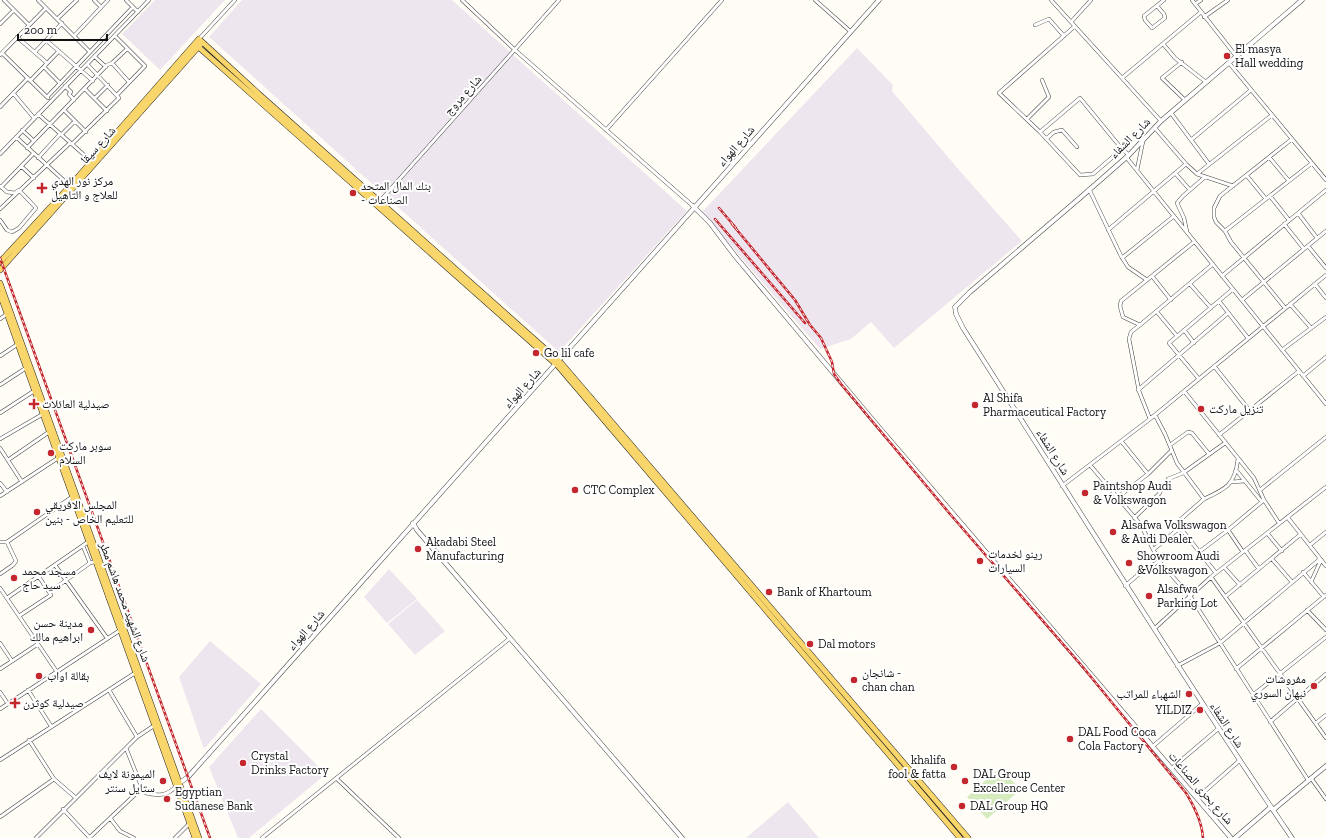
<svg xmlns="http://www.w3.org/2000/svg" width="1326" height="838" font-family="'Zilla Slab','Noto Naskh Arabic',serif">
	<rect width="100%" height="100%" fill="#fffdf5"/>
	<!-- industrial -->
	<path fill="#eee6ef" d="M155 0H225L160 70 122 34Z
		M242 0H452L687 211 559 352 209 37Z
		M857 48 893 85 892 91 959 170 1022 241 894 348 871 322 851 339 820 349 702 212Z
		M389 569 417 599 387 623 364 597Z
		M417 600 445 631 415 655 388 624Z
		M210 641 261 684 204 749 179 677Z
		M261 709 326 774 249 838H238L209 767Z
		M788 802 819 838H746Z"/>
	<!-- green -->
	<path fill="#d5ebbd" d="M1001 767 1020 790 987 819 967 797Z"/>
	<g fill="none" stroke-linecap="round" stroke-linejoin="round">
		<!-- minor casing -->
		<g stroke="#444" stroke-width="4">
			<path id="minor" d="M4 0 29 25
				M38 0 90 52
				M94 0 101 7
				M126 0 138 12
				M462 0 515 50 693 206
				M815 0 850 31
				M1051 0 1161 121
				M1192 0 1236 56
				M1195 4 1201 0
				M1157 6 1164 14 1165 18 1152 28 1145 20 1144 16 1164 0
				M1204 17 1228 0
				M57 19 77 0
				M1071 22 1091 0
				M0 24 14 10
				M1035 25 1049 19 1064 36
				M1075 26 999 93 1040 132 1080 175 1093 174 1122 149 1129 155
				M74 36 108 0
				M115 36 145 66 117 95
				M17 37 47 63 44 67 60 83
				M199 39 235 0
				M46 40 93 81
				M1164 45 1175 58 1206 82
				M35 52 62 23
				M2 53 48 98
				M0 55 46 8
				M95 57 106 67
				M1182 62 1162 78 1185 100
				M112 63 129 82
				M1229 63 1326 180
				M1122 78 1201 12
				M30 81 59 51
				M65 86 71 92 69 94 74 100
				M85 89 107 111
				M13 93 34 118
				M47 97 133 7
				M95 98 108 85
				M0 107 28 78
				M64 110 86 132
				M1171 113 1209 164
				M38 114 91 161
				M1027 119 1049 97 1042 80
				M1155 128 1186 164 1197 174 1233 186
				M22 130 34 141
				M606 130 722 0
				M1040 132 1080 98 1122 149
				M61 135 75 121
				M16 137 70 186
				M1046 139 1054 132 1062 130 1077 147
				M1191 140 1251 90
				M72 144 119 98 87 64
				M27 148 107 65 112 63 127 49
				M0 154 149 0
				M1126 157 1326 404
				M1269 157 1289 181
				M38 158 60 134
				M21 166 34 178
				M1137 170 1143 141
				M1175 173 1190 190
				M1197 174 1272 115
				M1247 176 1266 199
				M0 186 7 192 15 193 19 190 36 208 19 228 12 232 7 230 0 220
				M1 187 33 154
				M1089 189 1121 256 1128 267 1147 280
				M1270 196 1289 220
				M380 201 559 0
				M0 209 70 143
				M1298 213 1317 238
				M1284 224 1304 249
				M1108 230 1186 164
				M1225 231 1312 163
				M1187 232 1184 218 1177 203 1183 196 1205 177
				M1308 246 1326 268
				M1122 258 1174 216
				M1152 276 1171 300
				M1222 276 1326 190
				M1190 284 1211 308
				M1315 284 1326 298
				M1242 300 1326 231
				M1219 301 1248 338
				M1290 304 1311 328
				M1285 308 1231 242 1225 231 1216 222 1214 217V208L1220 196 1292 139
				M1157 312 1177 336
				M0 319 7 314
				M1140 325 1123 317 1120 306 1121 301 1194 242
				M1184 330 1194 343
				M1282 350 1326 317
				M0 356 18 344
				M1214 366 1250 411
				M1303 376 1326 357
				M1199 379 1169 343 1233 289
				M0 385 26 368
				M1138 390 1228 313
				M1184 391 1254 478 1264 500 1279 523
				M0 413 34 391
				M1155 415 1165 434 1177 463 1204 499C1226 489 1235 485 1238 459
				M1150 419 1139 391 1129 339 1131 332 1140 325 1213 264
				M1219 435 1299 371
				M0 439 43 414
				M1121 441 1148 474
				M1170 445 1188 432 1192 433 1209 454
				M0 448 22 482
				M8 460 49 432
				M1090 465 1141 525 1159 561 1139 574 1125 586
				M1236 470 1262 502
				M1232 482 1244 481
				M0 483 7 492
				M1062 486 1150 419 1326 275
				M1260 490 1326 437
				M0 496 58 458
				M1118 497 1148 474 1172 450
				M1204 499 1181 519 1179 522 1182 530 1216 573
				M1134 518 1159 494 1168 479 1183 473 1225 443
				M1288 518 1326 566
				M1228 530 1264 500
				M1267 533 1282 551
				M0 542H7L72 497
				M1310 545 1326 532
				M83 546 90 563
				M1154 549 1176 531 1182 530
				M1245 550 1259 569
				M1199 552 1228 530 1243 552
				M1272 559 1292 582
				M1159 561 1190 596 1308 780
				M55 565 107 638
				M1224 567 1240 585
				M1303 572 1324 597
				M0 574 13 565 16 561 7 542
				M1211 577 1326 738
				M1311 582 1321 560
				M0 588 57 672
				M51 591 90 563 97 561
				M1226 596 1301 534
				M7 598 88 542
				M1307 610 1326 630
				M19 616 51 595 39 577
				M1154 629 1211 577 1326 487
				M0 643 12 661
				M1177 666 1220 643 1320 559
				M0 669 38 644
				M1236 669 1326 595
				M28 690 51 726
				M109 690 137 737
				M0 692 8 704
				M1253 695 1326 637
				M0 709 122 629
				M1270 722 1326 674
				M1316 723 1326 715
				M29 740 54 779
				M1152 747 1202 704
				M126 748 142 788
				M0 760 135 673
				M1172 768 1218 729
				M1311 778 1326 799
				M337 779 399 838
				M1197 798 1239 761
				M63 809 90 838
				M0 817 54 779 76 798 137 737 155 725
				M110 818 120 831 134 838
				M36 838 76 798
				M89 838 142 788 146 793C158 796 168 796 176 786
				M175 838 189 824
				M262 838 509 639"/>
		</g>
		<!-- tertiary casing -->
		<g stroke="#444" stroke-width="5">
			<path id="tertiary" d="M693 206 710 223 735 256 877 425 1231 838
				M413 523 417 530 682 838
				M178 784 188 777 278 676 879 0
				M1273 810 1326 766
				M1235 838 1271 807
				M1292 838C1178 670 1072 499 963 328L956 314 955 307 970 292 1081 197 1129 155 1161 121 1302 0"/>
		</g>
		<!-- primary casing -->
		<g stroke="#222" stroke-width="6">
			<path id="primary" d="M195 44 558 366 960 838
				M0 262 70 186 199 39 260 95 561 363 968 838
				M0 270 200 45
				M0 283 199 838
				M0 294 195 838"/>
		</g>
		<!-- minor -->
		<use href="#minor" stroke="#fff" stroke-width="3"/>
		<!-- tertiary -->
		<use href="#tertiary" stroke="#fff" stroke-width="4"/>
		<!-- primary -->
		<use href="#primary" stroke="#f9d66b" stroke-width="5"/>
		<!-- rail casing -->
		<g stroke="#c4262e" stroke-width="2.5">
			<path id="rail" d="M719 208 736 228
				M715 219 805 323
				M732 224 795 300 810 325 821 338 832 362 834 374 841 384 950 514 1082 666 1186 793C1194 806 1202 821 1203 838
				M0 258 210 838"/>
		</g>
		<!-- rail -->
		<use href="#rail" stroke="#fff" stroke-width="1" stroke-dasharray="3" stroke-linecap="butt"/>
	</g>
	<!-- markers -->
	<g fill="#c4262e" stroke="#fff" stroke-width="1.5">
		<circle cx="1227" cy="56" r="4"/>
		<path d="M40 182h4v4h4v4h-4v4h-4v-4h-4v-4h4z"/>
		<circle cx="353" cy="193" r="4"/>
		<circle cx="536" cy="353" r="4"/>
		<path d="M32 398h4v4h4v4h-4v4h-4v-4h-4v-4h4z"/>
		<circle cx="975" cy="405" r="4"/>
		<circle cx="1201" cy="409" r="4"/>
		<circle cx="51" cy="453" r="4"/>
		<circle cx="575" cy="490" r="4"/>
		<circle cx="1085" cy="493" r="4"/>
		<circle cx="37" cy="512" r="4"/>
		<circle cx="1113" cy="532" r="4"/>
		<circle cx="418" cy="549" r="4"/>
		<circle cx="980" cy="561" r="4"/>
		<circle cx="1129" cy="563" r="4"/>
		<circle cx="14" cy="578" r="4"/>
		<circle cx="769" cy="592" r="4"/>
		<circle cx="1149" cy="596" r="4"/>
		<circle cx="91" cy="630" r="4"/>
		<circle cx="810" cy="644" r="4"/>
		<circle cx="39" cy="676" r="4"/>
		<circle cx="854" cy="680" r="4"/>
		<circle cx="1314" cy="686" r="4"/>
		<circle cx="1189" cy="694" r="4"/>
		<path d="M13 697h4v4h4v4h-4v4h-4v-4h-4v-4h4z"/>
		<circle cx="1200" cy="710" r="4"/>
		<circle cx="1070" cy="739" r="4"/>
		<circle cx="243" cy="763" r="4"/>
		<circle cx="954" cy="767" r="4"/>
		<circle cx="163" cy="781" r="4"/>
		<circle cx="965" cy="781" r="4"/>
		<circle cx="167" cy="799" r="4"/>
		<circle cx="962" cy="806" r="4"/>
	</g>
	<g text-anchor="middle" stroke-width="4" stroke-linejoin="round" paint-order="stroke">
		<!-- poi labels -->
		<g font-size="12" fill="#111" stroke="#fff" text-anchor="start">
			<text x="1235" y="53">El masya<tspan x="1235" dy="14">Hall wedding</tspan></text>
			<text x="51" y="185">مركز نور الهدي<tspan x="51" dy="14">للعلاج و التاهيل</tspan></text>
			<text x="361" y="190">بنك المال المتحد<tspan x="361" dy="14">- الصناعات</tspan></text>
			<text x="544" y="357">Go lil cafe</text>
			<text x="983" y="402">Al Shifa<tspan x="983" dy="14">Pharmaceutical Factory</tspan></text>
			<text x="42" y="408">صيدلية العائلات</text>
			<text x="1209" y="413">تنزيل ماركت</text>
			<text x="59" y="450">سوبر ماركت<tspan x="59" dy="14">السلام</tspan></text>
			<text x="1093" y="490">Paintshop Audi<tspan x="1093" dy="14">&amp; Volkswagon</tspan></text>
			<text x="583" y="494">CTC Complex</text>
			<text x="45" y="509">المجلس الافريقي<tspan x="45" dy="14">للتعليم الخاص - بنين</tspan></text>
			<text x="1121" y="529">Alsafwa Volkswagon<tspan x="1121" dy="14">&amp; Audi Dealer</tspan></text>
			<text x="426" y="546">Akadabi Steel<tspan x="426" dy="14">Manufacturing</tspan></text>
			<text x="988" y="558">رينو لخدمات<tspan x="988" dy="14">السيارات</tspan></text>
			<text x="1137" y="560">Showroom Audi<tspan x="1137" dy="14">&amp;Volkswagon</tspan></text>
			<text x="22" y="575">مسجد محمد<tspan x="22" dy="14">سيد حاج</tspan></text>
			<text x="1157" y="593">Alsafwa<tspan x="1157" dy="14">Parking Lot</tspan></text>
			<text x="777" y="596">Bank of Khartoum</text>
			<text x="83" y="627" text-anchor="end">مدينة حسن<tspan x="83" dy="14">ابراهيم مالك</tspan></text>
			<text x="818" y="648">Dal motors</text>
			<text x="862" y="677">شانجان -<tspan x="862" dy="14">chan chan</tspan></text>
			<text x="47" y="680">بقالة اواب</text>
			<text x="1306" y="683" text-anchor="end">مفروشات<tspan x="1306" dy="14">نبهان السوري</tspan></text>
			<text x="1181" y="698" text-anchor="end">الشهباء للمراتب</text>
			<text x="23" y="707">صيدلية كوثرن</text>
			<text x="1192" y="714" text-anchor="end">YILDIZ</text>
			<text x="1078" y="736">DAL Food Coca<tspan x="1078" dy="14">Cola Factory</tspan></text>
			<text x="251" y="760">Crystal<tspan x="251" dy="14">Drinks Factory</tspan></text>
			<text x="946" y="764" text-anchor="end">khalifa<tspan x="946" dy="14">fool &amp; fatta</tspan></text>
			<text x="155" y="778" text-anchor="end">الميمونة لايف<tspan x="155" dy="14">ستايل سنتر</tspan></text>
			<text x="973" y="778">DAL Group<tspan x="973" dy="14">Excellence Center</tspan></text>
			<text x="175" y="796">Egyptian<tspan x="175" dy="14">Sudanese Bank</tspan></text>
			<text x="970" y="810">DAL Group HQ</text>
		</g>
		<!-- street labels -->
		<g font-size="12" fill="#111" stroke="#fff">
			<text transform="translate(463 95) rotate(-48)" y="4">شارع مروج</text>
			<text transform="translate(1130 138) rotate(-45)" y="4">شارع الشفاء</text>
			<text transform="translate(98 145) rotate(-48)" y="4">شارع سيقا</text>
			<text transform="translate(736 146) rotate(-49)" y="4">شارع الهواء</text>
			<text transform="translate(522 388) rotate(-48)" y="4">شارع الهواء</text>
			<text transform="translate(1053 452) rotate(58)" y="4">شارع الشفاء</text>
			<text transform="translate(125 602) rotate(70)" y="4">شارع الشهيد محمد هاشم مطر</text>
			<text transform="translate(306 630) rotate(-49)" y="4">شارع الهواء</text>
			<text transform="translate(1227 725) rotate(57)" y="4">شارع الشفاء</text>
			<text transform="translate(1201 788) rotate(49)" y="4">شارع بحرى الصناعات</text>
		</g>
	</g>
	<!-- scale -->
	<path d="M18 34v6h89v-6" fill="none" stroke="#111111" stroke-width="2"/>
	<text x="24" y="34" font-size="12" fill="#111111" stroke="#ffffff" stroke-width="3" paint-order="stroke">200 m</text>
</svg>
